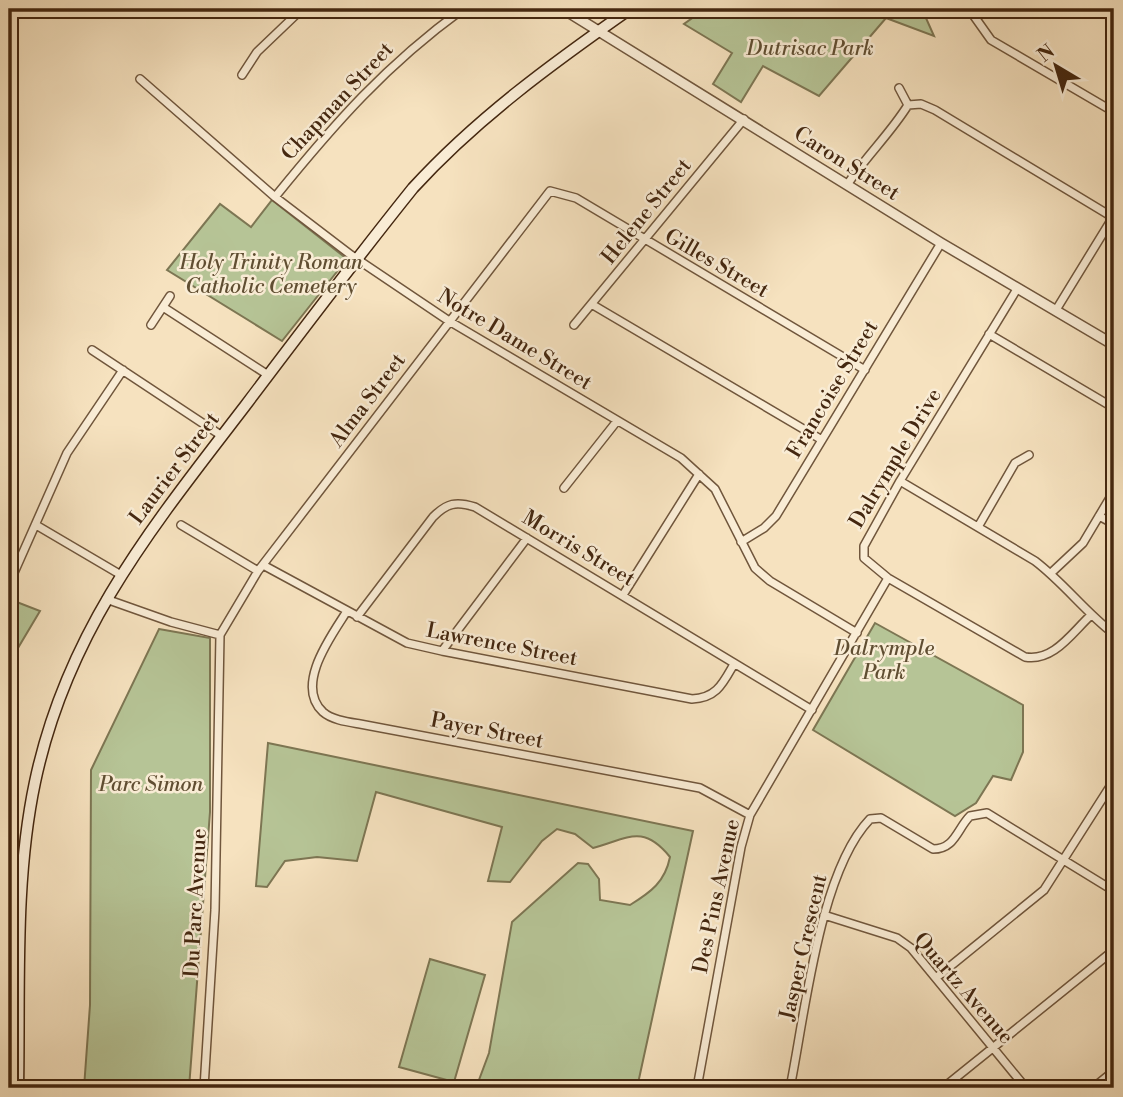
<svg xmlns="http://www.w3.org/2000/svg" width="1123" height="1097" font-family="'Libre Bodoni',serif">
	<rect width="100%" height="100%" fill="#f6e2bf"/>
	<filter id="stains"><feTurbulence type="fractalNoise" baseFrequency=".00286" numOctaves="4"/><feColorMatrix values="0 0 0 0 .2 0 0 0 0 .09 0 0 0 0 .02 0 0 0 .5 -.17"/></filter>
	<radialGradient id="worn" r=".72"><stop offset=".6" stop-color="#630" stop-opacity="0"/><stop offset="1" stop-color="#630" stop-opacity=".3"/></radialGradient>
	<!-- green -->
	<path fill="#b6c496" stroke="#7d7653" stroke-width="2" d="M705 9H922L934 36 886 18 819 96 763 66 741 102 713 84 732 53 684 24Z
		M272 200 347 259 282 341 167 270 220 204 251 227Z
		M9 599 40 611 9 663Z
		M875 623 1023 705V752L1011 780 993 776 976 803 955 816 813 730Z
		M159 629 210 638V812L189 1088H84L90 1005 91 770Z
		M268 743 693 831 637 1088H476L489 1053 512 922 578 863 588 864 599 879 600 900 630 905C651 892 665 882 670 857 643 824 629 838 593 848L575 834 557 829 542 841 510 882 488 881 502 827 376 792 357 861 317 857 285 861 267 887 256 886Z
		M430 959 485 975 454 1082 399 1067Z"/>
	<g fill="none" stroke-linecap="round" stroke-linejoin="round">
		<!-- minor casing -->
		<g stroke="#70563c" stroke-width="10">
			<path id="minor" d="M969 9 991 40 1114 112
				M242 75 257 52 302 9
				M140 79 275 197 351 255 449 321 681 458 715 489 755 568 770 581 857 633
				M899 88 908 105
				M847 185C866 156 890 134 908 105L921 104 935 110 1114 218
				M275 197C335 123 386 65 463 9
				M1017 289 900 481 864 546V558L888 578 1025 657C1053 662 1071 634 1090 616
				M593 305 822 440
				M163 307 268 375
				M1056 310 1113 217
				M151 325 170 296
				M574 325 744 119
				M989 334 1114 408
				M92 350 222 436
				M900 481 1035 561C1064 583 1085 612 1114 634
				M564 488 617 421
				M1099 516 1114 524
				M36 525 121 575
				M181 525 258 571
				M978 527 1015 463 1029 455
				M741 542 764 528 776 516 941 243
				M263 565 407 643 442 651 692 699C717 698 723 683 734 664
				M1051 573 1083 543 1114 491
				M9 584 67 453 123 370
				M623 595 699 474
				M106 599 171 622 220 635
				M347 611C332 635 294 685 323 712 332 720 348 722 360 724L700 788 750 815
				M357 617 433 517C447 503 456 501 475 507L812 710
				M442 651 527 538
				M824 915 897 938 911 948 1026 1088
				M937 977 1044 890 1111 785 1114 787
				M204 1088 215 910 220 635 258 571 550 191 576 198 865 370
				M697 1088 741 847 750 815 888 578
				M790 1088C805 1015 819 872 870 819L881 818 933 849C955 849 957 829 970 816L987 813 1114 891
				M895 1088H896
				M943 1088 1114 950
				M1093 1088 1114 1071"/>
		</g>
		<!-- tertiary casing -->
		<g stroke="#70563c" stroke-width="12">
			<path id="tertiary" d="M563 9 941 243 1114 345"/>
		</g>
		<!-- secondary casing -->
		<g stroke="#442710" stroke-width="13">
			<path id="secondary" d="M18 1088C20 987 14 881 35 782 67 630 153 526 245 406 300 333 356 259 413 188 477 118 553 63 630 9"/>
		</g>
		<!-- primary casing -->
		<g stroke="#442710" stroke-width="14">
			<path id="primary" d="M9 20 18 9"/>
		</g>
		<!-- minor -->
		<use href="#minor" stroke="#f9ecd5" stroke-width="7"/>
		<!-- tertiary -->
		<use href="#tertiary" stroke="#f9ecd5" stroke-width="9"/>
		<!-- secondary -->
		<use href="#secondary" stroke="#f9ecd5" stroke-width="10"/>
		<!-- primary -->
		<use href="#primary" stroke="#f6e2bf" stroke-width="10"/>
	</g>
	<g text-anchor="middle" stroke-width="5" stroke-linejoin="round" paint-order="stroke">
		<!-- park labels -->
		<g font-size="21" font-style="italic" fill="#604e32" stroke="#f9ecd5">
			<text x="810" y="55">Dutrisac Park</text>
			<text x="271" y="269">Holy Trinity Roman<tspan x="271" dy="24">Catholic Cemetery</tspan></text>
			<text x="884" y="655">Dalrymple<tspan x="884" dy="24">Park</tspan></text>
			<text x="151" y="791">Parc Simon</text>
		</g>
		<!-- street labels -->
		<g font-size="21" fill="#442710" stroke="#f9ecd5">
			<text transform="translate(337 101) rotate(-47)" y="7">Chapman Street</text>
			<text transform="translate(847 163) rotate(32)" y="7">Caron Street</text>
			<text transform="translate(646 211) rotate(-51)" y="7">Helene Street</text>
			<text transform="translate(717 263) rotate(30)" y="7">Gilles Street</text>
			<text transform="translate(515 339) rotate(31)" y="7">Notre Dame Street</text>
			<text transform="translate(832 389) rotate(-59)" y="7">Francoise Street</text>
			<text transform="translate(367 400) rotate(-53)" y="7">Alma Street</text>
			<text transform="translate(895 458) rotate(-59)" y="7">Dalrymple Drive</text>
			<text transform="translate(174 468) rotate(-53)" y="7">Laurier Street</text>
			<text transform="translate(579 548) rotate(31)" y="7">Morris Street</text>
			<text transform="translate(502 644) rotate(11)" y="7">Lawrence Street</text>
			<text transform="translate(487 730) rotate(11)" y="7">Payer Street</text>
			<text transform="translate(716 896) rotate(-78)" y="7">Des Pins Avenue</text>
			<text transform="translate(195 903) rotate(-87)" y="7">Du Parc Avenue</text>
			<text transform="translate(803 947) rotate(-77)" y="7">Jasper Crescent</text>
			<text transform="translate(964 988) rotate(49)" y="7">Quartz Avenue</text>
		</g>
	</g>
	<!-- margin -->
	<rect width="1123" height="1097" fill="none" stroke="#f6e2bf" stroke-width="35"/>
	<rect x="10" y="10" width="1102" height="1076" fill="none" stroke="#442710" stroke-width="3.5"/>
	<rect x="18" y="18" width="1088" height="1062" fill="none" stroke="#442710" stroke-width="2"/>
	<!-- north arrow -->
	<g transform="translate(1056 66) rotate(322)" stroke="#f9ecd5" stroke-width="5" paint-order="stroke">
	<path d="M0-5L12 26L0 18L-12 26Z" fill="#442710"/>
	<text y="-10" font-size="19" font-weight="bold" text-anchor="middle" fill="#442710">N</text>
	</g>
	<rect width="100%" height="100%" filter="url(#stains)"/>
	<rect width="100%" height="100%" fill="url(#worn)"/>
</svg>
